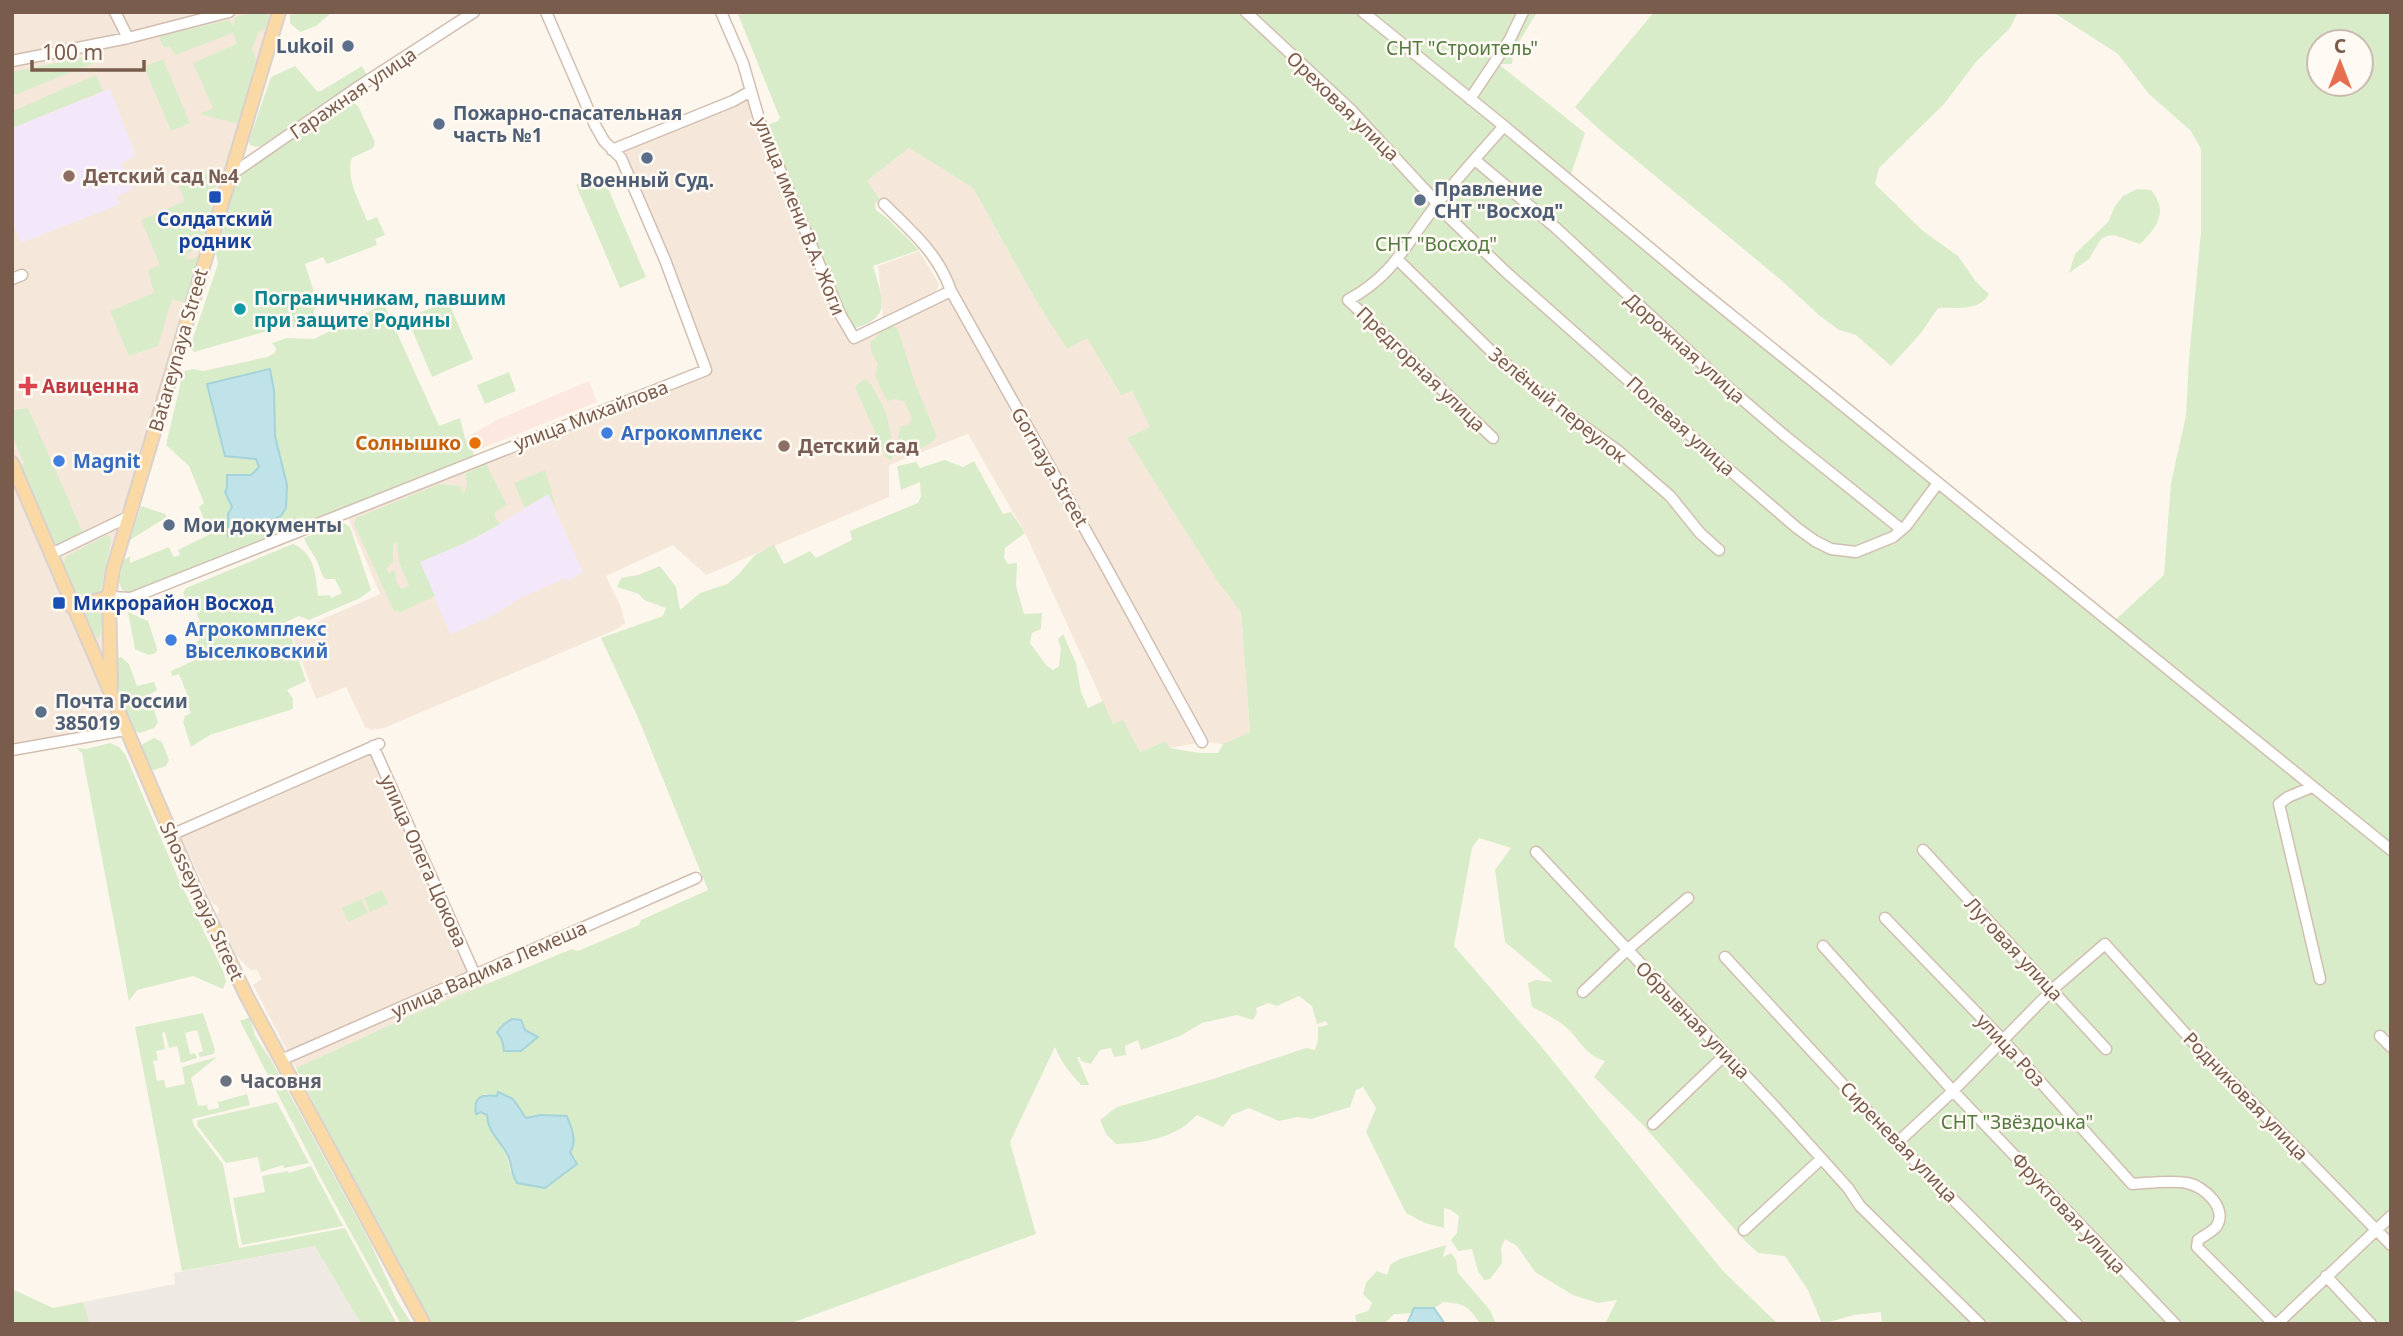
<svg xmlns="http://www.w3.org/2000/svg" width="2403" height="1336" font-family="'Noto Sans',sans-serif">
	<rect width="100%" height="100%" fill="#fdf6ec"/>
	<!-- residential -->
	<path fill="#f5e8da" d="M12 12H279L113 570 111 693 127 732 12 754Z
		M751 91 854 338 951 291 944 271 884 204 867 181 909 148 973 188 1037 302 1067 349 1087 337 1120 394 1132 391 1150 427 1128 438 1218 582 1241 612 1250 732 1223 744 1202 742 1170 748 1166 741 1140 752 1123 721 1113 724 1025 533 968 434 889 465V497L706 575 673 545 606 576 621 607 625 623 617 629 384 728 371 730 365 727 346 687 316 699 291 633 380 594 346 513 706 370 665 260 612 150Z
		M919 251 939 284 936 291 883 317 878 266Z
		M377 739 487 986 423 1010 296 1068 253 985 262 979 256 969 251 971 236 955 216 915 219 910 217 906 211 902 177 827Z"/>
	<!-- commercial -->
	<path fill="#fde8e0" d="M589 381 597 402 468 454 467 437 497 420Z"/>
	<!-- industrial -->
	<path fill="#efe9e4" d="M315 1246 361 1324H90L83 1302 175 1284 174 1273Z"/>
	<!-- education -->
	<path fill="#f3e8fa" d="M110 89 136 156 121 163 132 190 117 196 120 204 21 243 12 221V128Z
		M548 494 583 572 568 581 565 578 521 598 492 616 450 634 419 562 483 534Z"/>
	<!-- green -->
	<path fill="#d8ecc9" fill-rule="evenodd" d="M254 12H267L269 17 265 30 259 31 252 49 256 59 240 122 234 123 200 114 213 108 193 63 237 44 233 33 175 55 170 47H163L159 36 229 20 233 26 235 17Z
		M290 12H332L316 26 300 32 290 23Z
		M737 12H1523L1496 62 1585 133 1569 180 2112 623 2164 575 2171 483 2186 415 2189 359 2201 232V149L2191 131 2149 94 2118 54 2053 12H2391V1324H1882L1881 1312 1854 1315 1822 1324 1808 1290 1785 1256 1758 1253 1744 1240 1642 1124 1594 1077 1605 1061C1585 1055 1580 1040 1567 1028 1557 1019 1544 1013 1532 1007L1528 983 1536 980 1553 982 1505 942 1495 870 1511 848 1479 838 1472 848 1454 946 1540 1045 1723 1271 1778 1324H1605L1617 1300 1598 1303 1573 1295 1535 1272 1517 1246 1505 1239 1501 1248 1502 1263 1490 1279 1484 1280 1478 1271 1472 1249 1458 1251 1451 1240 1457 1233 1459 1216 1451 1210 1444 1208V1228L1425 1223 1406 1213 1366 1132 1376 1108 1363 1087 1356 1090 1350 1107 1311 1119 1298 1117 1279 1121 1249 1108 1232 1115 1223 1127 1197 1115C1176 1138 1145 1143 1116 1144L1106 1134 1100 1120 1117 1107 1216 1078 1306 1048 1315 1050 1318 1040V1027L1328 1025 1326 1021 1317 1024 1312 1006 1299 996 1277 1006 1268 1003 1256 1008 1257 1013 1253 1020 1237 1015 1202 1023 1180 1036 1141 1050 1138 1040 1125 1046 1126 1055 1114 1057 1111 1048 1100 1050 1091 1064 1081 1061 1080 1057H1077L1089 1085H1081C1070 1073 1061 1062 1055 1047L1010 1142 1036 1234 789 1324H433L377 1222 366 1206 296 1068 423 1010 572 949 578 951 639 925 641 920 708 890 639 720 601 638 663 616 666 608 644 600 639 594 617 587 621 578 638 575 660 566 676 587 680 610 700 593 727 584 737 576 755 555 774 545 784 564 810 551 816 558 852 540 850 531 918 503 921 496 920 482 901 490 897 466 916 462 920 468 945 460 963 467 974 461 1003 514 1011 512 1025 533 1005 548 1004 558 1008 564 1017 563 1016 586 1024 614 1042 613 1041 629 1032 633 1030 643 1046 665 1053 670 1059 666 1061 648 1058 639 1063 634 1076 663 1081 692 1088 708 1103 701 1113 724 1123 720 1140 752 1166 741 1170 748 1200 753H1218L1223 744 1250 732 1241 612 1218 582 1127 438 1150 427 1132 391 1121 395 1087 338 1067 349 1037 302 973 188 909 148 867 181 880 199 875 204 876 210 888 219 919 250 873 266C883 300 893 318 852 329L845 319 764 126 778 121 780 118ZM2319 42H2361V84H2319ZM522 1025C526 1033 527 1044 521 1051H504L502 1040ZM484 1094C505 1096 514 1101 526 1118L541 1115 576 1159 577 1164 567 1169 556 1180 510 1172C510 1148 488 1138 487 1114L481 1112Z
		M1525 12H1537L1513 52 1512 64H1500L1498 62Z
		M1654 12H2018L2010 28 1976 62 1944 104 1879 168 1875 184 1923 231 1958 256 1976 282 1989 294C1979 312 1956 307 1938 308L1921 333 1891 366 1856 335 1839 330 1820 316 1781 280 1602 132 1575 107Z
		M90 56 94 63 12 96V72Z
		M163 59 190 123 171 131 144 67Z
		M295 66 317 91H321L362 66 367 75 261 146 256 147 250 145 249 140 271 77Z
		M96 75 103 91 12 128V104L15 110Z
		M351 101 358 106 375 142 373 148 352 158C345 178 360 202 367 221L377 217 385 235 375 239 377 245 327 264 323 257 305 264 318 305 313 312 316 319 295 327 271 330 194 352 191 349 193 338 218 264 216 253 236 180 241 174Z
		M209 173 219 174 223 178 215 188 211 207 212 217 204 244 185 255 188 260 197 257 198 260 186 303 172 299 158 346 129 356 110 311 154 293 148 270 160 265 141 220 185 201 177 181Z
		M602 174 646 277 620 288 576 185Z
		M2137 189 2151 190C2169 211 2157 228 2140 244L2114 235 2107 236 2101 239 2089 259 2069 273 2075 254 2108 222 2115 206 2123 196Z
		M448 301 473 359 432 377 407 318Z
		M384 304 439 426 460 418 465 438 475 456 306 523 303 517 300 519 299 527 203 567 129 593 122 590 119 582 124 560 130 556V563L169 547 174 557 180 555 178 550 210 534 199 507 204 503 189 466 166 445 182 377 185 371 193 369 203 371 267 357 275 353 276 348 272 343 287 338 314 339ZM274 391 275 436 287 485 232 507 225 492 227 488 252 475 259 467 256 459Z
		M893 324 898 330 914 380 937 437 929 444 906 456C896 450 897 436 901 426L908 425 912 419 905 402 896 399 887 401 875 376 878 364 872 353 870 343 886 326Z
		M509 372 516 391 485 404 477 385Z
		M864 379 871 384 886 412 895 453 891 460 886 457 855 387Z
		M28 408 83 533 56 545 53 544 42 525 44 519 36 499 30 496 19 470 24 463 12 435V410Z
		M486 464 507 505 495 512V517L500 524 465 543 420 562 435 596 401 612 394 611 354 524 356 518 439 484 460 486 464 494 467 483 465 474ZM397 543 399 562 409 585 404 589 400 587 396 581 395 570 389 573 386 568 393 562V544Z
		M545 470 556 507 548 494 525 508 514 483Z
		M141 506 165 514 167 517 130 540Z
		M344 523 350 527 371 590 360 598 309 620 299 616 286 622 306 681 287 690 293 699V709L210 735 191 747 183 722 185 716 191 713 183 696 187 694 179 674 172 676 171 671 200 658 196 642 199 640 193 625 200 621 192 603 188 604 183 593 186 588 293 544C315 553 316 576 318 596L330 595 331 598 342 593 335 579H325C320 573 320 567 317 561 313 552 307 547 304 538Z
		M107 535 111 538V542L100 592 86 596 78 594 67 580 62 566 67 556Z
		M101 605C103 616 104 630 98 638 91 633 84 618 86 609Z
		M128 612 148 621 157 648 156 653 148 655 135 649Z
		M121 657 129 664 137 686 154 682 157 690 149 695 158 722 154 728 140 733 132 730 116 683 114 660Z
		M154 738 162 742 169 760 166 766 154 770 149 768 141 747 143 744Z
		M110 743 119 747 125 754 178 878 223 971 226 981 223 989 193 976 137 990 129 1001 82 753 76 748 86 749Z
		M382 890 388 904 370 912 364 898Z
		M361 899 368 913 348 922 342 908Z
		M203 1013 215 1050 214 1054 200 1057 198 1053 203 1051 197 1030 185 1033 190 1054 195 1053 197 1058 181 1063 177 1046 169 1048 165 1032 162 1033 165 1049 156 1051 158 1060 153 1061 157 1081 164 1080 166 1088 185 1084 182 1067 217 1057 191 1078 198 1106 207 1105 208 1110 219 1108 218 1102 247 1094 250 1105 192 1119 194 1126 223 1164 239 1248 345 1228 397 1324H361L315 1246 182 1271 135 1027Z
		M250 1017 255 1036 271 1060 370 1242 396 1299 412 1324H401L324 1184 240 1021Z
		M277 1102 309 1163 284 1168 283 1165 261 1172 258 1157 226 1163 197 1125 198 1120Z
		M311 1166 343 1226 242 1245 233 1198 265 1192 262 1176 288 1171 289 1173Z
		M1446 1245 1443 1257 1451 1253 1456 1260 1458 1273 1490 1310 1496 1324H1480C1468 1305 1465 1304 1443 1302 1433 1312 1408 1314 1394 1314L1384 1324H1357L1355 1315 1368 1311 1372 1303 1363 1294 1366 1283 1377 1271 1387 1275 1391 1264 1400 1259Z
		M12 1289 53 1308 83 1302 90 1324H12Z"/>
	<!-- water -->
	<path fill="#bfe3e8" stroke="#a5d3da" stroke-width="2" d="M270 369 274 391 275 436 287 485 286 508 281 516 245 533 228 536V514L232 507 225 492 227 488V475H251L259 467 256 459 225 456 207 384Z
		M512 1019 521 1020 525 1030 538 1037 521 1051H504L502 1040 497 1032 504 1024Z
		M498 1092 513 1099 526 1118 541 1115 567 1116C571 1128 578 1141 570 1152L577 1164 545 1188 517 1183C512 1175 512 1170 510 1161 505 1143 488 1136 487 1115L481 1112 476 1114C473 1096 482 1094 497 1096Z
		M1414 1308H1434L1445 1324H1407Z"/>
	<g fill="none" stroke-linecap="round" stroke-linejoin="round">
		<!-- minor casing -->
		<g stroke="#d1beb0" stroke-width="13">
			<path id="minor" d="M115 12 128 38
				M721 12 743 63 760 122 840 314 854 338 951 291
				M1246 12 1351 110 1437 203
				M1363 12 1504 126 1693 284 2391 850
				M12 61 128 38 229 12
				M1470 99 1510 39 1523 12
				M612 150 733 101 751 91
				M1475 160 1556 228 1722 382 1785 436 1901 529
				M232 174 355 89 474 12
				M884 204C912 232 938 253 951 291L1104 563 1202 742
				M1436 205 1507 273 1725 466 1797 528 1815 541 1831 549 1856 552 1893 537 1906 526 1938 483
				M1397 259 1492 352 1552 403 1617 450 1670 496 1700 533 1719 550
				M12 279 22 275
				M1493 438 1348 300C1396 274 1406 242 1438 203 1459 176 1482 151 1504 126
				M51 554 128 517
				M109 597 131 598 706 370 665 260 621 158 604 141 595 125 546 12
				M373 746 475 975
				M12 750 125 730
				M2312 787 2288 797 2279 804 2320 979
				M171 835 379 744
				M1923 850 2106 1049
				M1536 852 1775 1107 1848 1188 1860 1206 1980 1324
				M1885 918 2002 1039 2132 1184C2150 1183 2169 1180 2187 1183 2204 1186 2229 1209 2216 1227 2212 1232 2203 1236 2198 1240L2197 1247 2274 1324
				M1823 946 1953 1091 2175 1324
				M1725 957 1897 1143 2077 1324
				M1583 992 1627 950 1688 898
				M2380 1036 2391 1047
				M281 1060 696 878
				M1653 1124 1726 1054
				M1897 1143 1953 1091 2053 989 2105 944 2193 1042 2391 1245
				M1744 1230 1821 1159
				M2326 1276 2371 1324
				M2277 1324 2391 1216"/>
		</g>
		<!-- major casing -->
		<g stroke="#dad1cd" stroke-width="16">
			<path id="major" d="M12 463 191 880 247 997 424 1324
				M72 607 109 597
				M111 687 109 597 113 570 279 12"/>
		</g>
		<!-- minor -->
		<use href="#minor" stroke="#fff" stroke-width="10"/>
		<!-- major -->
		<use href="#major" stroke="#fbd9a5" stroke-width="12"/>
	</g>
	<!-- markers -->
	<g fill="#5c6f8a" stroke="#fffaf3" stroke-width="2.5">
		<circle cx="348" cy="46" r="7"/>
		<circle cx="439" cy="124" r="7"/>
		<circle cx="647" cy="158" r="7"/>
		<circle cx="1420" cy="200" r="7"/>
		<circle cx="169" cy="525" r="7"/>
		<circle cx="41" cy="712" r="7"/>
	</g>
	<g fill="#8d6e63" stroke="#fffaf3" stroke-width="2.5">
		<circle cx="69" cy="176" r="7"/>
		<circle cx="784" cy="446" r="7"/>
	</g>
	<g fill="#1a4fb4" stroke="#fffaf3" stroke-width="2.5">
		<rect x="208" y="190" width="14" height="14" rx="3.5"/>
		<rect x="52" y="596" width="14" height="14" rx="3.5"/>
	</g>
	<circle fill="#0f9aa8" stroke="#fffaf3" stroke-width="2.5" cx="240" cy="309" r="7"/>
	<path fill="#e0444e" stroke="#fffaf3" stroke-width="2.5" d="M24.5 375.5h7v7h7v7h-7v7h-7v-7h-7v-7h7z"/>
	<g fill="#3f7fe0" stroke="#fffaf3" stroke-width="2.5">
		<circle cx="607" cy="433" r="7"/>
		<circle cx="59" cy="461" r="7"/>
		<circle cx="171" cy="640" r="7"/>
	</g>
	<circle fill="#e8710a" stroke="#fffaf3" stroke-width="2.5" cx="475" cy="443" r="7"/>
	<circle fill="#6b7280" stroke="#fffaf3" stroke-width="2.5" cx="226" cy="1081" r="7"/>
	<g text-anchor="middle" stroke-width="5" stroke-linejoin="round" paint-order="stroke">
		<!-- service labels -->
		<g font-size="19" font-weight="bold" fill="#4e5e75" stroke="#fffaf3" text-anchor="start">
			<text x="334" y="53" text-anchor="end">Lukoil</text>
			<text x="453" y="120">Пожарно-спасательная<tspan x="453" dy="22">часть №1</tspan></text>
			<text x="647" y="187" text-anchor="middle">Военный Суд.</text>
			<text x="1434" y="196">Правление<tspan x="1434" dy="22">СНТ "Восход"</tspan></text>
			<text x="183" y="532">Мои документы</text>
			<text x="55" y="708">Почта России<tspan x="55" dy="22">385019</tspan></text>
		</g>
		<!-- park labels -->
		<g font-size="19" fill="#537a41" stroke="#fffaf3">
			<text x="1462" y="55">СНТ "Строитель"</text>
			<text x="1436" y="251">СНТ "Восход"</text>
			<text x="2017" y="1129">СНТ "Звёздочка"</text>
		</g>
		<!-- street labels -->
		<g font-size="19" fill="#7a5c4d" stroke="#fffaf3">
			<text transform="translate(353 93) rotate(-34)" y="7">Гаражная улица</text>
			<text transform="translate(1343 106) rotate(44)" y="7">Ореховая улица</text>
			<text transform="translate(800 216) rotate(68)" y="7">улица имени В.А. Жоги</text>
			<text transform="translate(1685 348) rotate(42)" y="7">Дорожная улица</text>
			<text transform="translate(178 350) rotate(-74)" y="7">Batareynaya Street</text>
			<text transform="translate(1421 369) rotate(44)" y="7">Предгорная улица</text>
			<text transform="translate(1558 405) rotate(39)" y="7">Зелёный переулок</text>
			<text transform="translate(591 415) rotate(-21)" y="7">улица Михайлова</text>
			<text transform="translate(1681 426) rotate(42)" y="7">Полевая улица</text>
			<text transform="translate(1050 467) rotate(60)" y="7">Gornaya Street</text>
			<text transform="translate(424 861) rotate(66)" y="7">улица Олега Цокова</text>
			<text transform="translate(202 901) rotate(65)" y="7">Shosseynaya Street</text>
			<text transform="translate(2014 949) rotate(47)" y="7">Луговая улица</text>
			<text transform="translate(489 969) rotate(-24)" y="7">улица Вадима Лемеша</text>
			<text transform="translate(1693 1020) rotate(46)" y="7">Обрывная улица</text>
			<text transform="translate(2011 1050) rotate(47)" y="7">улица Роз</text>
			<text transform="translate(2246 1096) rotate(46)" y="7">Родниковая улица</text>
			<text transform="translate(1899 1142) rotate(46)" y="7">Сиреневая улица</text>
			<text transform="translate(2069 1213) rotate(47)" y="7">Фруктовая улица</text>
		</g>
		<!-- education labels -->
		<g font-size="19" font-weight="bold" fill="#785e54" stroke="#fffaf3" text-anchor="start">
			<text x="83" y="183">Детский сад №4</text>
			<text x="798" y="453">Детский сад</text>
		</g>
		<!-- transit labels -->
		<g font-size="19" font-weight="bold" fill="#164399" stroke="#fffaf3">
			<text x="215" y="226">Солдатский<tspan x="215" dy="22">родник</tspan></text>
			<text x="73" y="610" text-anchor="start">Микрорайон Восход</text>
		</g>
		<!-- culture labels -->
		<g font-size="19" font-weight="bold" fill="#0d838f" stroke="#fffaf3" text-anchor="start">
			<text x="254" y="305">Пограничникам, павшим<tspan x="254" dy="22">при защите Родины</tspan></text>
		</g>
		<!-- health labels -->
		<g font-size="19" font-weight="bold" fill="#be3a42" stroke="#fffaf3" text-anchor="start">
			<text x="42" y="393">Авиценна</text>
		</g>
		<!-- shop labels -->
		<g font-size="19" font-weight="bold" fill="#366cbe" stroke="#fffaf3" text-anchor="start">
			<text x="621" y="440">Агрокомплекс</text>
			<text x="73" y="468">Magnit</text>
			<text x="185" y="636">Агрокомплекс<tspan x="185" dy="22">Выселковский</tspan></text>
		</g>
		<!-- food labels -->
		<g font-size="19" font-weight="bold" fill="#c56008" stroke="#fffaf3" text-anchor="end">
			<text x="461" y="450">Солнышко</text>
		</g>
		<!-- worship labels -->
		<g font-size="19" font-weight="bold" fill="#5b616d" stroke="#fffaf3" text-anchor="start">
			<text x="240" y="1088">Часовня</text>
		</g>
	</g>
	<!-- border -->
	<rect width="2403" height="1336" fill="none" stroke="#7a5c4d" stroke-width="28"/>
	<!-- north arrow -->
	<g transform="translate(2340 63)"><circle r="33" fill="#fffaf3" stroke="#cabbb1" stroke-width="2"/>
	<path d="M0-5L12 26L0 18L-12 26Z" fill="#e76f51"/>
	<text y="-10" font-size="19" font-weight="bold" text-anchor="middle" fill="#7a5c4d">С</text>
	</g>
	<!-- scale -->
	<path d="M32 60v10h112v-10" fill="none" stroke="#7a5c4d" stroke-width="3.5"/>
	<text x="42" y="60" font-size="21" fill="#7a5c4d" stroke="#fffaf3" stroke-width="5" paint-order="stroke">100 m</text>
</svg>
